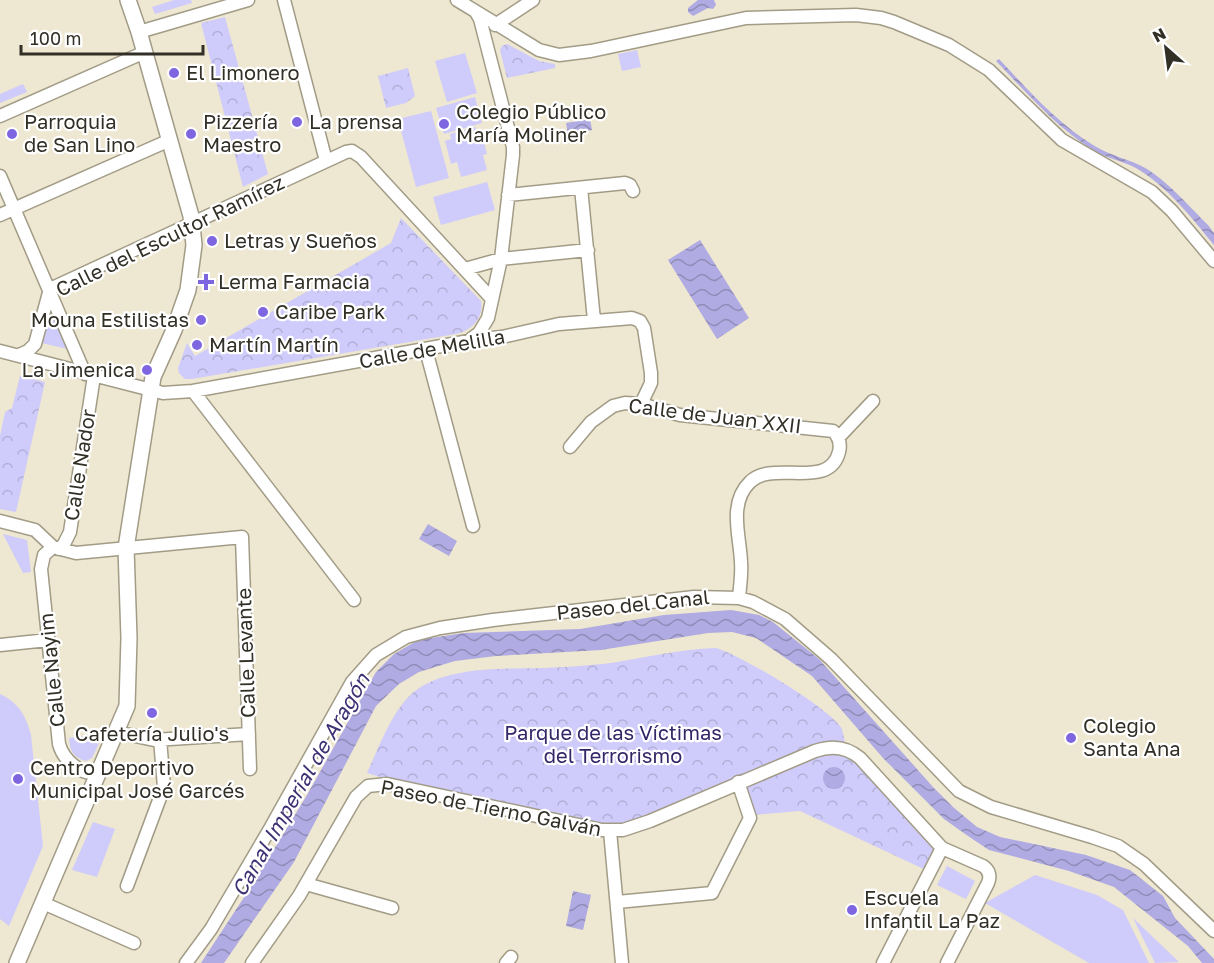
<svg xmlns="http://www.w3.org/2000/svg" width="1214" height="963" font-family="'Golos Text',sans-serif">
	<defs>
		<pattern id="park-crowns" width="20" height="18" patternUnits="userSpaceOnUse" patternTransform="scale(1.5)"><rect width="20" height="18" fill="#cfcbfb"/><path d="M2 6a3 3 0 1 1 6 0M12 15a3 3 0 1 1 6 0" fill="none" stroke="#b2afd7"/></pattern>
		<pattern id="water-waves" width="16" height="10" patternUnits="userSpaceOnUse" patternTransform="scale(1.5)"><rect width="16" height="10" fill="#b0abe2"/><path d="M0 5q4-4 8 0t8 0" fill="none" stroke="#908cb7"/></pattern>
	</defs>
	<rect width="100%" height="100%" fill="#eee7d1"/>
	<!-- grass -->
	<path fill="#cfcbfb" d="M174 0H191L192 3 155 14 152 7Z
		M637 50 641 67 622 71 618 54Z
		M465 53 477 93 447 102 435 61Z
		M23 84 27 92 0 103V94Z
		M475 97 482 123 444 134 436 108Z
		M431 111 449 178 416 187 398 119Z
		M475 127 477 132 481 131 487 154 483 155 487 170 461 177 457 162 451 164 445 141 451 139 450 134Z
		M487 182 495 210 441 225 433 197Z
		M50 305 67 349 42 343Z
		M3 534 27 540 31 572 23 573Z
		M0 694C19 703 26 716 31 735L43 846 9 926 0 919Z
		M95 735 102 737 92 758 86 761C73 757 70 751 69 738Z
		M93 822 115 829 97 877 72 870Z
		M947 866 975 881 966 899 937 885Z
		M1035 875 1097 895 1123 910 1149 963H1089L985 903Z
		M1133 918 1179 962 1155 963Z"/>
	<!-- park -->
	<path fill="url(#park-crowns)" d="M225 17 268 174 243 187 201 23Z
		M507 44 539 61 555 64V68L507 78 500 50 502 46Z
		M408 68 415 96 406 103 386 108 378 76Z
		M401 218 481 301C484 318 472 330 456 334L192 379H185L179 373 178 368 187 343 195 356 391 243Z
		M20 376 45 382 16 512 0 509V436L5 412 12 408Z
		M716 648C739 654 831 709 842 729 843 733 844 739 845 743L833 741 823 744 638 821 622 825H602L390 780 367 773C379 747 393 708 415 691 448 666 505 669 544 668 564 667 583 666 603 664 641 659 677 649 716 648Z
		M841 748 942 848 930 872 800 811 752 815 742 780Z"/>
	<!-- water -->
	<path fill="url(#water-waves)" d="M698 0H714L716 5 713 9 708 8 693 16 688 12V8Z
		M999 59C1027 89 1057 123 1093 145 1110 156 1130 159 1147 169 1167 181 1191 208 1208 225L1214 233V245C1191 217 1168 187 1136 168 1121 160 1103 158 1090 148 1054 125 1026 92 996 61Z
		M590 119 592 130 568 134 566 123Z
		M700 240 749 318 717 339 668 260Z
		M428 524 457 541 449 556 419 539Z
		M731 610 759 615 773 622 819 659 933 787 953 807 977 827 1000 837 1086 855 1130 870 1163 896 1175 918 1214 959V963H1202L1188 946 1114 887 1069 871 989 850 968 836 944 819 883 758 812 676 756 638 732 632 708 633 601 650 496 656 455 661 419 672 399 684 376 706 294 862 224 963H201L254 882 307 795 376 672 394 654 418 640 463 633 580 629 664 615Z
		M823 778a11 11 0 1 1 22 0a11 11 0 1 1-22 0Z
		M573 891 591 895 583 930 566 926Z"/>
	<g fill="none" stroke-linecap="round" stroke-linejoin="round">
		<!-- minor casing -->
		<g stroke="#a29c87" stroke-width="15">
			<path id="minor" d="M284 0 326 161
				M457 0 539 50 559 55 591 51 746 18 856 15 881 18 894 22 949 45 989 70 1062 140 1152 192 1172 211 1214 261
				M495 25 533 0
				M139 32 248 0
				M0 116 145 52
				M0 176 85 374
				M581 188 594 320
				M508 195 625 183 630 185 633 191
				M0 215 170 140
				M465 269 501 259 588 250
				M471 339 479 333 488 318 501 259 513 155V147L480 19 476 12
				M426 350 473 526
				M0 351 163 393 193 391 480 339 502 337 559 324 632 318 640 321 644 328 651 373V383L641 404
				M19 355 28 351 35 344 50 289 346 152 352 151 361 157 492 299
				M193 391 354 600
				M838 438 873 401
				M570 447 591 422 613 406 625 403 641 404 680 415 833 431C839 437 841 444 839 452 829 491 773 459 750 482 728 503 740 536 741 562 742 574 740 586 739 598
				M0 521 35 530 53 547 76 553 242 537 250 769
				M53 547 44 555 41 569 59 744C63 759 82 778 99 771
				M59 549 64 544 70 532 94 376
				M0 645 48 640
				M116 735 121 733 154 740 249 734
				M610 831 622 963
				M306 884 392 908
				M127 886 164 787 160 739
				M617 902 712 893 750 818 738 782
				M43 903 134 943
				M186 963 211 929 271 827 352 682 376 655 406 637 440 628 493 620 694 597 739 598 753 602 785 619 831 659 959 791 991 807 1092 837 1118 846 1144 864 1214 931
				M252 963 299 896 356 797 368 786 387 784 602 830H623L650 821 815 751C832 745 847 747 860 758L942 848 983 866C989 870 991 876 988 883L947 963
				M506 963 511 957
				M883 963 942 848"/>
		</g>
		<!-- major casing -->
		<g stroke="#a29c87" stroke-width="18">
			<path id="major" d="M17 963 127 706 129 638 126 548 153 377 174 330 188 290 194 245 191 216 139 32 128 0"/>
		</g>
		<!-- minor -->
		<use href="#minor" stroke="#fff" stroke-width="12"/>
		<!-- major -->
		<use href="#major" stroke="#fff" stroke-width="15"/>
	</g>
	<!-- markers -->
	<g fill="#7e66e1" stroke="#fff" stroke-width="2">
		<circle cx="174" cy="73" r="6"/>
		<circle cx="297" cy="122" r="6"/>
		<circle cx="444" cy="124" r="6"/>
		<circle cx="12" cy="134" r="6"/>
		<circle cx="191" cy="134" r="6"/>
		<circle cx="212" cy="241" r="6"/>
		<path d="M203 273h6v6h6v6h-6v6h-6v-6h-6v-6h6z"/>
		<circle cx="263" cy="312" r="6"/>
		<circle cx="201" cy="320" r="6"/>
		<circle cx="197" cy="345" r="6"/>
		<circle cx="147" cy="370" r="6"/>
		<circle cx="152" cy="713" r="6"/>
		<circle cx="1071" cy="738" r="6"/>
		<circle cx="18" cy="779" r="6"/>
		<circle cx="852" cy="910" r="6"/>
	</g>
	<g text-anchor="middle" stroke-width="4.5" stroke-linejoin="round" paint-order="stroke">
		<!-- poi labels -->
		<g font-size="20" fill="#322f26" stroke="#fff" text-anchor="start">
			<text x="186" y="80">El Limonero</text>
			<text x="456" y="119">Colegio Público<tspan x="456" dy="23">María Moliner</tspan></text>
			<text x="24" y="129">Parroquia<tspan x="24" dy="23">de San Lino</tspan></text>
			<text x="203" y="129">Pizzería<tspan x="203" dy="23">Maestro</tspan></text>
			<text x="309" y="129">La prensa</text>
			<text x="224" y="248">Letras y Sueños</text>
			<text x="218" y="289">Lerma Farmacia</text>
			<text x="275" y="319">Caribe Park</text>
			<text x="189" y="327" text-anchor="end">Mouna Estilistas</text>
			<text x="209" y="352">Martín Martín</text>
			<text x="135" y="377" text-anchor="end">La Jimenica</text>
			<text x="1083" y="733">Colegio<tspan x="1083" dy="23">Santa Ana</tspan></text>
			<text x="152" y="741" text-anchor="middle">Cafetería Julio's</text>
			<text x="30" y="775">Centro Deportivo<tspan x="30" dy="23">Municipal José Garcés</tspan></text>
			<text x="864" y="905">Escuela<tspan x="864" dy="23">Infantil La Paz</tspan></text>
		</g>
		<!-- street labels -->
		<g font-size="20" fill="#322f26" stroke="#fff">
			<text transform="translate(170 236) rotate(-26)" y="7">Calle del Escultor Ramírez</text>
			<text transform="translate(432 349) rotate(-10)" y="7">Calle de Melilla</text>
			<text transform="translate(715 416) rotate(7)" y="7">Calle de Juan XXII</text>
			<text transform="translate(80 465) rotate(-81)" y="7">Calle Nador</text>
			<text transform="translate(633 605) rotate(-6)" y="7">Paseo del Canal</text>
			<text transform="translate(246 653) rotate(-92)" y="7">Calle Levante</text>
			<text transform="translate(52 670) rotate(-96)" y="7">Calle Nayim</text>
			<text transform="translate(491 808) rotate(11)" y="7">Paseo de Tierno Galván</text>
		</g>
		<!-- park labels -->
		<g font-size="20" fill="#342667" stroke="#fff">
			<text x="613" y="740">Parque de las Víctimas<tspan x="613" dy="23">del Terrorismo</tspan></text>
		</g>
		<!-- water labels -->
		<g font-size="21" font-style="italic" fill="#3f3274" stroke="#fff">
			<text transform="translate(301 785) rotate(-60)" y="7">Canal Imperial de Aragón</text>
		</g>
	</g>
	<!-- north arrow -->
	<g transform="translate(1166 48) rotate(332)" stroke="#ffffff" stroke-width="4.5" paint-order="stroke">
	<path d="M0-4.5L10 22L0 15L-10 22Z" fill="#322f26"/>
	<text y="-9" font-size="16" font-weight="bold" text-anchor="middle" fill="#322f26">N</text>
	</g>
	<!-- scale -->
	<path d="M21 45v9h182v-9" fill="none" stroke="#322f26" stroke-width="3"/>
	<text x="30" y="45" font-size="18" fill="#322f26" stroke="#ffffff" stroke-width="4.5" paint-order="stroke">100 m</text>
</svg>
